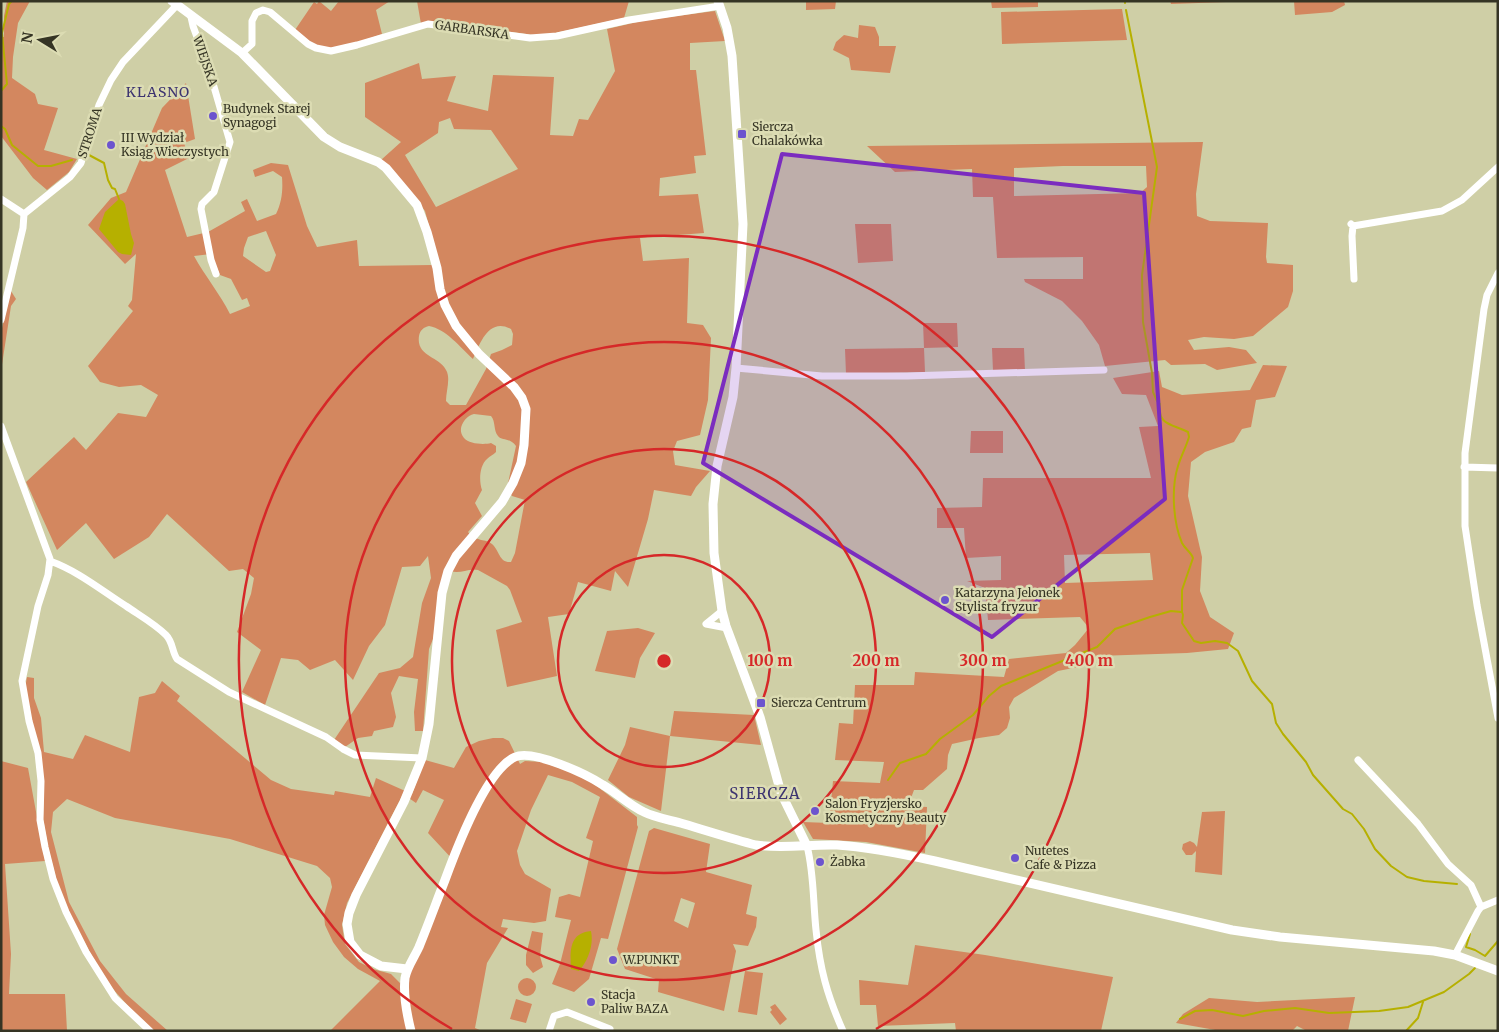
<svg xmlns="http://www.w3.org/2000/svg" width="1499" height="1032" font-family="Merriweather,serif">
	<rect width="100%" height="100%" fill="#cfcfa6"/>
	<!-- green -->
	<path fill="#d3875f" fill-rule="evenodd" d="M7 1H30L18 23 13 57 12 78 35 94 38 104 58 108 44 150 77 159 69 172 47 190 33 178 1 136V37H4V16Z
		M319 1 331 11 339 1H390L376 10 382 34C362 41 331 56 310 43 305 40 300 34 295 30L314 2 317 4Z
		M417 1H629L624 18 541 36 483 28 480 29 421 24Z
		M806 1H836L835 9 806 10Z
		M991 1H1038V7L992 8Z
		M1170 1H1253L1171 4Z
		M1294 1H1344L1345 5 1332 12 1295 15Z
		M1122 9 1127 40 1002 44 1001 12Z
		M715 11 725 41 690 43V70H696L706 155 694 156 696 173 660 178 659 196 698 194 704 233 640 238 643 261 689 258 687 323 703 325 711 338 708 400 700 435 677 441 673 451 675 465 710 471 696 487 691 496 654 490 648 519 628 587 615 571 611 591 578 582 569 614 548 617 557 676 507 687 496 630 522 622 510 590 507 586 478 570C465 568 459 576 445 569L433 639 429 649 423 731H415L414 712 418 679 399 676 391 693 396 717 393 727 374 731 372 736 358 738 345 747 334 740 379 673 400 668 413 657 422 603 431 578 428 556 420 566 402 567 385 625 369 646 353 680 335 660 310 670 298 660 281 658 265 705 242 692 261 650 237 632 251 594 254 578 243 569 229 571 167 514 149 537 114 559 86 523 57 550 26 482 74 437 86 450 118 413 146 417 158 395 141 385 119 387 100 382 88 366 133 311 128 306 132 300 136 254 125 264 88 225 111 198 126 192 162 108 186 83 195 139 184 143 189 158 165 170 187 237 208 232 245 211 241 202 247 199 257 221 276 214C282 202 283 190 282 177L273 171 255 177 253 170 271 163 288 165 307 226 317 247 357 240 359 266 432 265 439 263 425 211 391 168 381 160 401 142 365 117V83L419 63 422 79 456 76 447 101 488 111 493 75 554 77 550 135 573 136 579 119 588 120 615 71 607 29 646 20ZM450 118 454 129 491 130 518 169 436 207 405 155 438 133 439 122ZM266 231 276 255 270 271 266 272 243 256 244 248 248 237ZM211 254 220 275 231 279 242 300 247 298 250 306 230 314C220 294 205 276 194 256ZM429 326C446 329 460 347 473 359 480 343 489 317 511 329L513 334 512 345 502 350 491 354 486 369 466 405H450L446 401C446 391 451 378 446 370 439 356 416 357 419 336 420 330 424 327 429 326ZM474 414 491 416C496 422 493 430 498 436 502 441 509 437 516 446L507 488 512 496 525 500 515 553 511 562C499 563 500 551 492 544 485 538 478 543 468 532L482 516 475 503 482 490C479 482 479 466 487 459 490 456 493 455 496 452V446L491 443C484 445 469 444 464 438 456 429 465 416 474 414Z
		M859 25 875 27 879 37V46H896L890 73 851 70 849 58 833 50 836 42 844 35 858 38Z
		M1203 142 1196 194 1197 216 1210 221 1268 223 1266 257 1267 263 1293 265V291L1288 307 1253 336 1234 339 1204 337 1188 340 1194 350 1229 347 1246 350 1257 363 1217 370 1205 364 1171 365 1165 360 1105 366 1099 345 1082 321 1062 301 1025 282 1024 279H1083V257L997 258 993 197H973L972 169 895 172 867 146ZM1063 166H1146L1147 187 1140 193 1014 196V168Z
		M855 224H891L893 261 858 263Z
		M11 291 16 299 11 306 1 371V332Z
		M923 323H957L958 347 924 348 925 372 846 374 845 349 924 348Z
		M992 348H1024L1025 371H993Z
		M1263 365 1287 366 1275 397 1256 400 1251 427 1242 429 1234 442 1205 452 1191 462 1188 496 1202 557 1200 591 1210 617 1234 633 1228 649 1187 653 1097 656 1078 667 1058 671 1014 698 1009 707 1010 718 1007 728 999 735 979 738 952 744 948 755 947 769 923 790H914L908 806 927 807 925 853 866 842 813 839 803 822 829 823 833 781 880 783 884 762 835 760 839 723 853 724 855 685H914L915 672 1004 677 1009 659 1066 653 1075 645 1089 628 1080 617 988 620 985 588 967 581 1001 580V556L966 558 964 528H937V508L982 507 983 478H1151L1139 427 1158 426 1146 395 1122 394 1113 378 1159 371 1162 387 1182 395 1250 390ZM1150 553 1153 580 1065 583 1064 555Z
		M971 431H1003V453H970Z
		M638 628 655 633 640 658 635 678 595 671 607 631Z
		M27 677 34 678V698L41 718 44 752 73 759 85 735 130 752 139 697 155 693 162 681 180 696 177 701 271 780 291 789 334 795 335 791 370 797 376 778 412 794 425 760 454 768 466 747 479 741 493 738H503L509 741 520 764 525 761 542 762 585 777 637 817V825L638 827 608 939 601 938 589 979 574 992 552 984 560 964 571 920 555 917 559 897 569 894 580 897 593 841 586 838 600 797 572 782 548 775 531 810 517 851 520 865 525 874 551 889 546 921 534 923 503 919 501 927 508 928 487 963 475 1028 482 1031H330L380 981 358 969 344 957 333 942 325 925 324 915 332 887 330 878 317 866 230 839 115 818 67 799 53 812 51 832 69 902 100 961 126 994 168 1031H155L140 1019 112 988 99 969 69 913 57 882 48 847 43 818 44 786 25 688ZM423 790 444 800 428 833 455 862 418 956 400 983 391 974 373 969 359 962 345 944 342 925 347 903 403 794 416 803Z
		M674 711 754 715 761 745 670 736 661 811 629 797 608 780 625 745 630 727 670 736Z
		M1 761 28 768 45 861 5 864 11 954 9 994H65L67 1031H1Z
		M1225 811 1222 875 1195 872 1196 851 1192 855H1186L1182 849 1183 844 1190 841 1194 843 1197 847 1202 812Z
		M654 828 710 844 706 872 752 885 746 914 757 917 756 927 748 946 733 944 736 951 724 1011 658 992 659 980 625 969 617 949 649 831ZM681 898 695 903 688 928 674 921Z
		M532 931 543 933 540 956 543 967 533 973 526 965V955Z
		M915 945 985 955 1113 977 1101 1031H956L955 1023 878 1026 876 1005H860L859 980 908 985Z
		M745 971 763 973 757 1015 738 1012Z
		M518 987a9 9 0 1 1 18 0a9 9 0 1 1-18 0Z
		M1355 997 1348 1031H1307L1297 1026 1292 1031H1221L1176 1023 1183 1014 1209 998 1257 1002Z
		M516 999 532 1004 526 1023 510 1019Z
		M775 1004 787 1019 780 1025 770 1012 772 1010 770 1007Z"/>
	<!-- water -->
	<path fill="#b6b000" d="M119 199 123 201 125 204 131 234 134 243 131 255 122 254 118 252 99 229 105 212Z
		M591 931C594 945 588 961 579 971L571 969C570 951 569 933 591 931Z"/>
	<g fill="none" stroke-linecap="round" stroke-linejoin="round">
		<!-- stream -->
		<path stroke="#b6b000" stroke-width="2" d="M1125 3V1
			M1126 10 1157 167 1142 275 1143 322 1152 373 1153 392 1157 401 1160 404C1157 425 1172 424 1188 432L1189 437C1186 447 1181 456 1178 466 1171 488 1173 522 1182 543 1185 549 1191 552 1193 558L1182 590V612L1183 615 1182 623 1194 641 1201 643 1215 641 1227 643 1238 651 1252 681 1272 704 1276 723 1283 734 1306 762 1313 775 1343 809 1352 814 1364 829 1375 849 1391 866 1407 877 1424 881 1457 884
			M1 91 7 84 2 33 9 4 12 1
			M1 126 5 129 12 145 38 166H51L72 160
			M89 155 104 163 108 180 112 188 115 189 119 199
			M888 780 900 763 926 754 940 739 973 715 989 696 1001 686 1097 647 1115 629 1150 617 1171 611 1181 612
			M1470 934 1466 947 1475 950 1485 956 1498 941
			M1180 1019 1195 1011 1212 1010 1243 1016 1264 1011 1295 1008 1329 1013 1379 1011 1408 1007 1444 992 1469 974 1475 968
			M1406 1031 1418 1018 1423 1002"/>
		<!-- street -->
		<path stroke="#fff" stroke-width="7" d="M191 17 193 26 210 73 230 142 214 192 202 204 201 209 211 260 216 274
			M242 53 252 44V21L256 13 263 10 270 12 308 44 316 48 331 51 357 45 428 24 530 38 557 36 629 20 720 6
			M1 199 24 214
			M1351 224 1353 226 1442 211 1462 200 1498 167
			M1353 226 1352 236 1354 279
			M1498 273 1487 295 1484 309 1465 453V526L1477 605 1498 718
			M1 320 23 228 24 214 70 177 81 163 99 105 111 80 123 62 177 5
			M736 368 822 376H907L1104 370
			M1 426 50 559 48 575 38 606 22 681 29 721 38 753 41 781 40 820 45 847 53 879 66 912 86 952 115 998 150 1031
			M1464 467 1498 468
			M50 561C78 571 101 590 126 606 139 615 155 624 166 635 173 642 172 652 177 659L229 692 326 737 343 749 355 755 422 758
			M722 611 706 624 727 628
			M1358 760 1418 824 1448 864 1471 885 1481 907
			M807 846C814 873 813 902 816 930 820 969 827 995 843 1031
			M1455 955 1478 911 1481 907 1498 900
			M549 1031 554 1016 567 1012 610 1029"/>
		<!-- secondary -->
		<path stroke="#fff" stroke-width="9" d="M172 1 242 53 324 137 340 147 378 162 386 168 407 193 417 205 427 232 437 268 440 289 445 305 456 326 479 354 514 387 522 398 526 409 524 445 521 463 513 483 502 502 456 556 448 571 442 593 429 724 422 758 404 802 356 895 349 913 347 924 350 942 360 955 381 966 407 969
			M718 1 727 28 732 56 743 224 736 368 733 397 717 466 713 504 714 553 722 611 726 626 760 717 781 793 807 846
			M411 1031C407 1015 403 995 405 978 407 967 414 958 419 947 428 925 436 903 445 880 456 850 486 770 515 757 533 749 586 774 603 785 617 793 629 805 644 812 656 818 671 820 684 824 708 831 732 839 756 845 783 849 810 844 837 845 870 847 903 854 935 861L1232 930 1280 937 1434 951 1455 955 1498 971"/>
	</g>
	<!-- marked area -->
	<path fill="#7b2cbf" fill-opacity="0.2" stroke="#7b2cbf" stroke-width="4" stroke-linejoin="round" d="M782 154 1144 193 1165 499 992 637 703 463Z"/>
	<!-- distance rings -->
	<g fill="none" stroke="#d62828" stroke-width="2.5">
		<circle cx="664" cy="661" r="106"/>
		<circle cx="664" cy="661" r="212"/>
		<circle cx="664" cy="661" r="319"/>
		<path d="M452 1029A425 425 0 1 1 876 1029"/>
	</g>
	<!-- markers -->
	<g fill="#6c54ce" stroke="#dcdcb3" stroke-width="2">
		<circle cx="213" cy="116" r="5"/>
		<rect x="737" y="129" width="10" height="10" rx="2.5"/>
		<circle cx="111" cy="145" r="5"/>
		<circle cx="945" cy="600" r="5"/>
		<rect x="756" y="698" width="10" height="10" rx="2.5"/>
		<circle cx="815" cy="811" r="5"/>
		<circle cx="1015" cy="858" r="5"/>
		<circle cx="820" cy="862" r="5"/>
		<circle cx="613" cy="960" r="5"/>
		<circle cx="591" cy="1002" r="5"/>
	</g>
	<g text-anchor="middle" stroke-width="5" stroke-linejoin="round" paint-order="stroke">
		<!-- street labels -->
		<g font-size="12" fill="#353424" stroke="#dcdcb3">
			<text transform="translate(472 30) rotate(8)" y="4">GARBARSKA</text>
			<text transform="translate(205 61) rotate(71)" y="4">WIEJSKA</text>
			<text transform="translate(90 133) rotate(-72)" y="4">STROMA</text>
		</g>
		<!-- poi labels -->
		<g font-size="12" fill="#353424" stroke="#dcdcb3" text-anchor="start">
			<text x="223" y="113">Budynek Starej<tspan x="223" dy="14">Synagogi</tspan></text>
			<text x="752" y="131">Siercza<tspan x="752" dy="14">Chalakówka</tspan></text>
			<text x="121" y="142">III Wydział<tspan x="121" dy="14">Ksiąg Wieczystych</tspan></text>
			<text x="955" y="597">Katarzyna Jelonek<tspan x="955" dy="14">Stylista fryzur</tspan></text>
			<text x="771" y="707">Siercza Centrum</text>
			<text x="825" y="808">Salon Fryzjersko<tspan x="825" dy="14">Kosmetyczny Beauty</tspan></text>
			<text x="1025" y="855">Nutetes<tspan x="1025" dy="14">Cafe &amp; Pizza</tspan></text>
			<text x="830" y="866">Żabka</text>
			<text x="623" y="964">W.PUNKT</text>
			<text x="601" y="999">Stacja<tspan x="601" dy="14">Paliw BAZA</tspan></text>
		</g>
		<!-- neighbourhood labels -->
		<g font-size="14" letter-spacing="1" fill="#3d3470" stroke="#dcdcb3">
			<text x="158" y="97">KLASNO</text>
		</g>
		<!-- quarter labels -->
		<g font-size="15" letter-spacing="1" fill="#3d3470" stroke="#dcdcb3">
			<text x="765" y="799">SIERCZA</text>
		</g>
	</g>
	<circle cx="664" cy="661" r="8" fill="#d62828" stroke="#dcdcb3" stroke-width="2.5"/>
	<g font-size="15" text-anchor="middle" font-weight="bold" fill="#d62828" stroke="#dcdcb3" stroke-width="5" stroke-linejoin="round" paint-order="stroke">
		<text x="770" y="666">100 m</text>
		<text x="876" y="666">200 m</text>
		<text x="983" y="666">300 m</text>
		<text x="1089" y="666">400 m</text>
	</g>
	<!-- border -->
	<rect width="1499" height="1032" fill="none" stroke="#353424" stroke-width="5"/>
	<!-- north arrow -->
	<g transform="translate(40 40) rotate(280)" stroke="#dcdcb3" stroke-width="4" paint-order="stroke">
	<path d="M0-4L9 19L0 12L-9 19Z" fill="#353424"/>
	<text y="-8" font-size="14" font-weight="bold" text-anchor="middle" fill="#353424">N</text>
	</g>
</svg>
